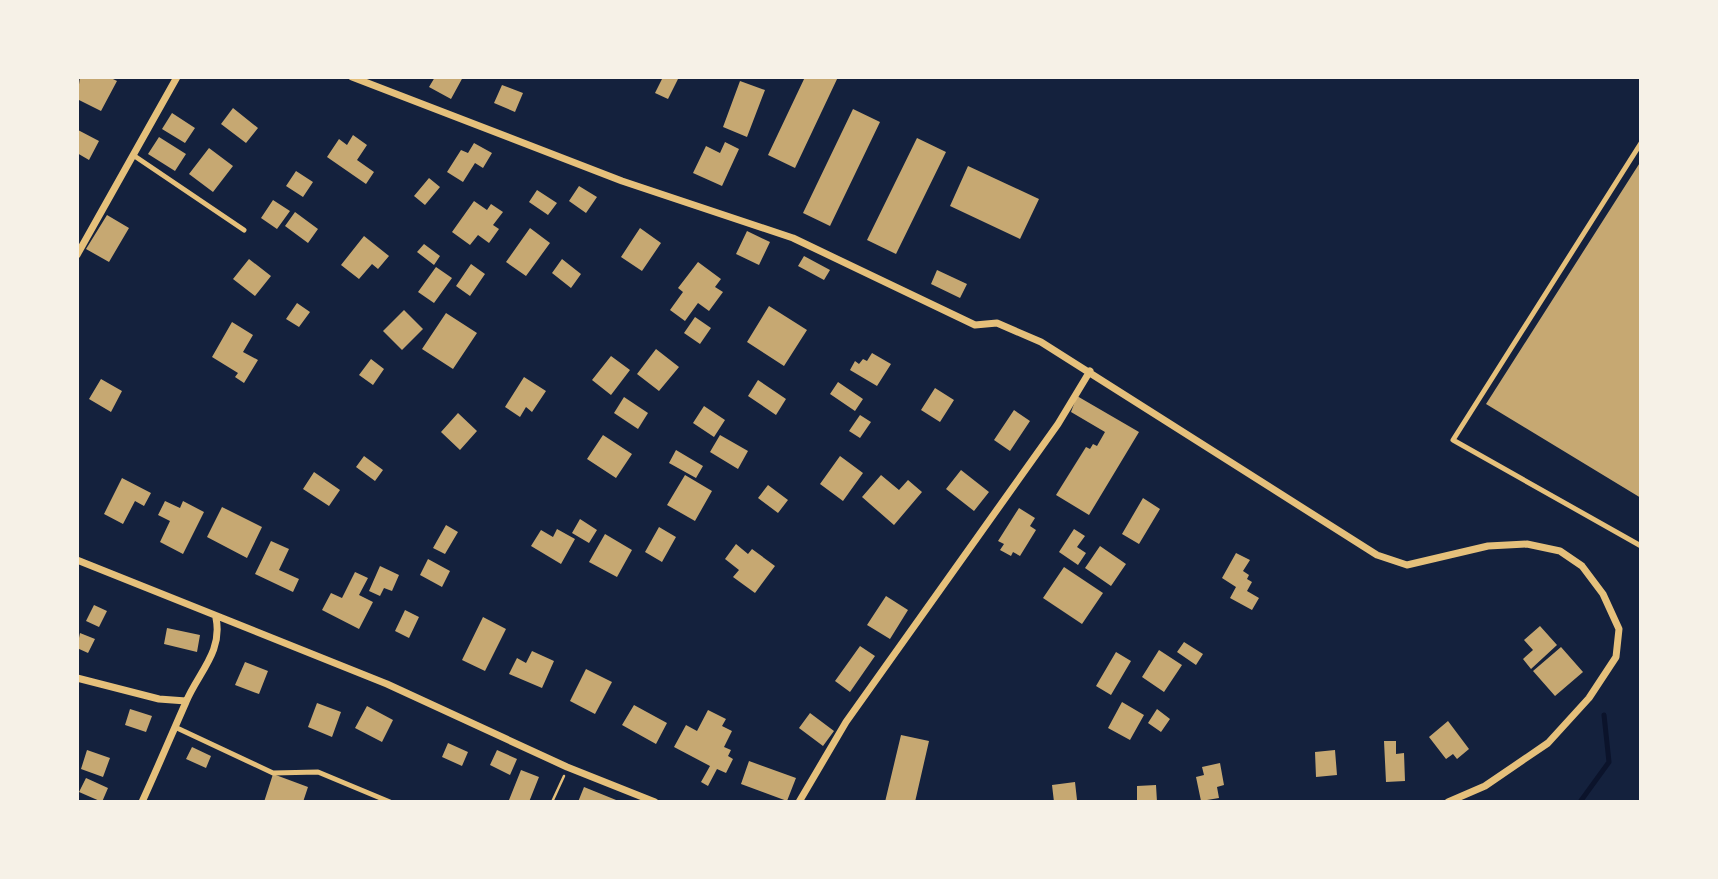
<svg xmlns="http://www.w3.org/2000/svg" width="1718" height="879" font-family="'Sofia Sans Condensed',sans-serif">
	<rect width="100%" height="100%" fill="#14213d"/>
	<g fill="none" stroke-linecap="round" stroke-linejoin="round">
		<!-- stream -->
		<path stroke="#0b132b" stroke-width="5" d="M1580 802 1609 762 1604 715"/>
	</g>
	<!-- building -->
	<path fill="#c6a872" d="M80 77H109L117 81 101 111 77 99Z
		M435 77H463L451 99 429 87Z
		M663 77H679L668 99 655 93Z
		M805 77H838L795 168 768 155Z
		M740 81 765 90 747 137 723 127Z
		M502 85 523 93 515 112 494 103Z
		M233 108 258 128 246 143 221 124Z
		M853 109 880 122 830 226 803 213Z
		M172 113 195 128 185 143 162 129Z
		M78 130 99 141 89 160 77 153Z
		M353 135 367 145 357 160 374 172 366 184 327 157 339 139 347 145Z
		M159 137 186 154 175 171 148 154Z
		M917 138 946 152 896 254 867 240Z
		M725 142 739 149 722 186 693 173 706 146 720 153Z
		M474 143 492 153 483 168 475 163 463 182 447 172 461 150 468 153Z
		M209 148 233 166 213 192 189 174Z
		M1641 161V498L1486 404Z
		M968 166 1039 199 1020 239 950 206Z
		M296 171 313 182 303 197 286 186Z
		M429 178 440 187 425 205 414 196Z
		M579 186 597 197 586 213 569 201Z
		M537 190 557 203 548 215 529 202Z
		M273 200 290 211 277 229 261 218Z
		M474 201 487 210 491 204 503 212 493 225 499 229 489 243 478 235 470 245 452 232Z
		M295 212 318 229 308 243 285 226Z
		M107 215 129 228 109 262 86 249Z
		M530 228 550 243 526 276 506 262Z
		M640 228 661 243 642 271 621 257Z
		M747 231 770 242 759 265 736 254Z
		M364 236 389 256 378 269 372 264 359 279 341 265Z
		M424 244 440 256 434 265 417 252Z
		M804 256 830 270 824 280 798 266Z
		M249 259 271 276 255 296 233 279Z
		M562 259 581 274 571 288 552 273Z
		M698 262 721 279 715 287 723 292 709 311 698 303 685 321 670 310 683 292 678 288Z
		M471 264 485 274 470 296 456 286Z
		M436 267 452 278 434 303 418 292Z
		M937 270 967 284 960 298 931 284Z
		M297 303 310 312 299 327 286 319Z
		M769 306 807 330 784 366 747 342Z
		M404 310 423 329 402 350 383 331Z
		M446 313 477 333 453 369 422 349Z
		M695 317 711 328 700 344 684 333Z
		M232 322 253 335 243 352 258 360 244 383 235 377 238 373 212 357Z
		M656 349 679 367 659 391 637 374Z
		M872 353 891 364 877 386 850 370 855 361 859 364 863 359 867 361Z
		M611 356 630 370 611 395 592 380Z
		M371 359 384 369 373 385 359 375Z
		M524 377 546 391 532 412 526 407 520 417 505 407Z
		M101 379 122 391 111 412 89 399Z
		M758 380 786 399 776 415 748 396Z
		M838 382 863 399 855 411 830 394Z
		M935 388 954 400 940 422 921 410Z
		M1077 396 1139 432 1089 515 1056 495 1086 447 1090 449 1093 444 1097 446 1105 432 1071 412Z
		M624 397 648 413 638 429 614 413Z
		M704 406 725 420 714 437 693 423Z
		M1014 410 1030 421 1010 451 994 440Z
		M458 413 477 431 460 450 441 432Z
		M860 415 871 422 860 438 849 431Z
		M603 435 632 454 616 478 587 459Z
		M720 435 748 451 738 469 710 452Z
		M676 450 703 466 696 478 669 463Z
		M364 456 383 470 375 481 356 467Z
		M840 456 863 473 843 501 820 484Z
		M961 470 989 492 974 511 946 489Z
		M314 472 340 490 329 506 303 489Z
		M685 475 712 491 695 521 667 505Z
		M881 475 899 490 908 480 922 492 894 525 862 497Z
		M122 478 151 493 144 506 135 501 123 524 104 514Z
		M768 485 788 500 778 513 758 498Z
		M1143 498 1160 509 1139 544 1122 534Z
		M165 501 180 508 183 501 204 512 183 554 160 542 170 521 158 515Z
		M222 507 262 527 247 558 207 537Z
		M1019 508 1035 518 1030 526 1036 530 1020 556 1013 552 1011 556 1000 550 1004 544 998 541Z
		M580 519 597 530 589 543 572 533Z
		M446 525 458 532 445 554 433 548Z
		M659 527 676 537 662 562 645 552Z
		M557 529 575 539 561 564 531 546 541 530 553 537Z
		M1074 529 1085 536 1077 547 1086 553 1078 565 1059 552Z
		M605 534 632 550 617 577 589 562Z
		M271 541 289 549 279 570 299 579 293 592 255 574Z
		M736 544 748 554 752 549 775 566 755 593 733 577 739 570 725 559Z
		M1100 546 1126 564 1111 586 1085 568Z
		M1236 553 1250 560 1243 571 1249 575 1247 579 1252 582 1247 591 1259 598 1252 610 1230 598 1236 587 1222 578Z
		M428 559 450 571 442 587 420 575Z
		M380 566 399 575 392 591 384 588 380 596 369 591Z
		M1064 567 1103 593 1082 624 1043 598Z
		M355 572 368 578 359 595 373 602 359 629 322 610 331 593 342 598Z
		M886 596 908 610 890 639 867 625Z
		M94 605 107 611 99 627 86 621Z
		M405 610 419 617 409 638 395 631Z
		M483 617 506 629 485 671 462 660Z
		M1540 626 1557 645 1531 669 1523 659 1533 650 1524 640Z
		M167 628 200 635 197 652 164 644Z
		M80 633 95 639 88 653 77 648Z
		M1184 642 1203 654 1196 665 1177 652Z
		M860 646 875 656 850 692 835 681Z
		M1561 647 1583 672 1555 696 1533 671Z
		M1159 650 1182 665 1164 692 1142 677Z
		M532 651 554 661 542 688 509 674 517 658 526 663Z
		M1116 652 1131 661 1111 695 1096 686Z
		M245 662 268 671 259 694 235 685Z
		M586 669 612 682 595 714 570 701Z
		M1122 702 1144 715 1130 740 1108 728Z
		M317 703 341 712 332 737 308 727Z
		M634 705 667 723 656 744 622 725Z
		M367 706 393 720 382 742 355 728Z
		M130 709 152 716 146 732 125 725Z
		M1157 709 1170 719 1161 732 1148 723Z
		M708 710 726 719 722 726 732 731 724 747 731 750 728 756 733 759 726 773 717 769 708 786 701 782 710 766 674 747 686 725 697 731Z
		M810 713 834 731 823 746 799 728Z
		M1448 721 1469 749 1457 759 1453 754 1446 759 1429 737Z
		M901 735 929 741 915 802H885Z
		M1384 741H1396V754L1404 753 1405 781 1386 782Z
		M448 743 468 752 462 766 442 757Z
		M192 747 211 756 206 768 186 759Z
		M87 750 110 758 103 777 81 769Z
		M497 750 517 759 510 775 490 765Z
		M1335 750 1337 775 1316 777 1315 752Z
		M749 761 796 778 787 801 741 784Z
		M1220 763 1224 785 1217 787 1219 798 1201 801 1196 777 1204 775 1202 767Z
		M521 770 539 777 529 802 509 800Z
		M273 774 308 787 303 802H264Z
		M86 778 108 788 102 802 79 792Z
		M1075 782 1077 800 1054 802 1052 785Z
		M1156 785 1157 802H1137V786Z
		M584 787 621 802H578Z"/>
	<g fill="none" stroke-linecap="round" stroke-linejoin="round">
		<!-- path -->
		<path stroke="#e5c07b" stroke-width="2.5" d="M552 802 564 776"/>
		<!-- service -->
		<path stroke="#e5c07b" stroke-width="5" d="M1641 143 1453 440 1641 546
			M133 155 244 230
			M177 728 273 773 318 772 390 802"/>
		<!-- minor -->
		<path stroke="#e5c07b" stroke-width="7" d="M352 77 622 181 793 238 975 325 997 323 1041 342 1377 555 1407 565 1488 546 1527 544 1560 551 1582 566 1603 594 1619 629 1616 657 1589 698 1548 743 1485 786 1448 802
			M77 255 177 77
			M77 560 387 684 567 767 655 802
			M77 678 159 699 186 701
			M142 802C157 769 171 736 186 702 198 673 223 652 216 618
			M799 802 846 722 1058 424 1090 371"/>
	</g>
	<!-- border -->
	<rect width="1718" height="879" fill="none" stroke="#f6f1e7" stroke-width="158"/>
</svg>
